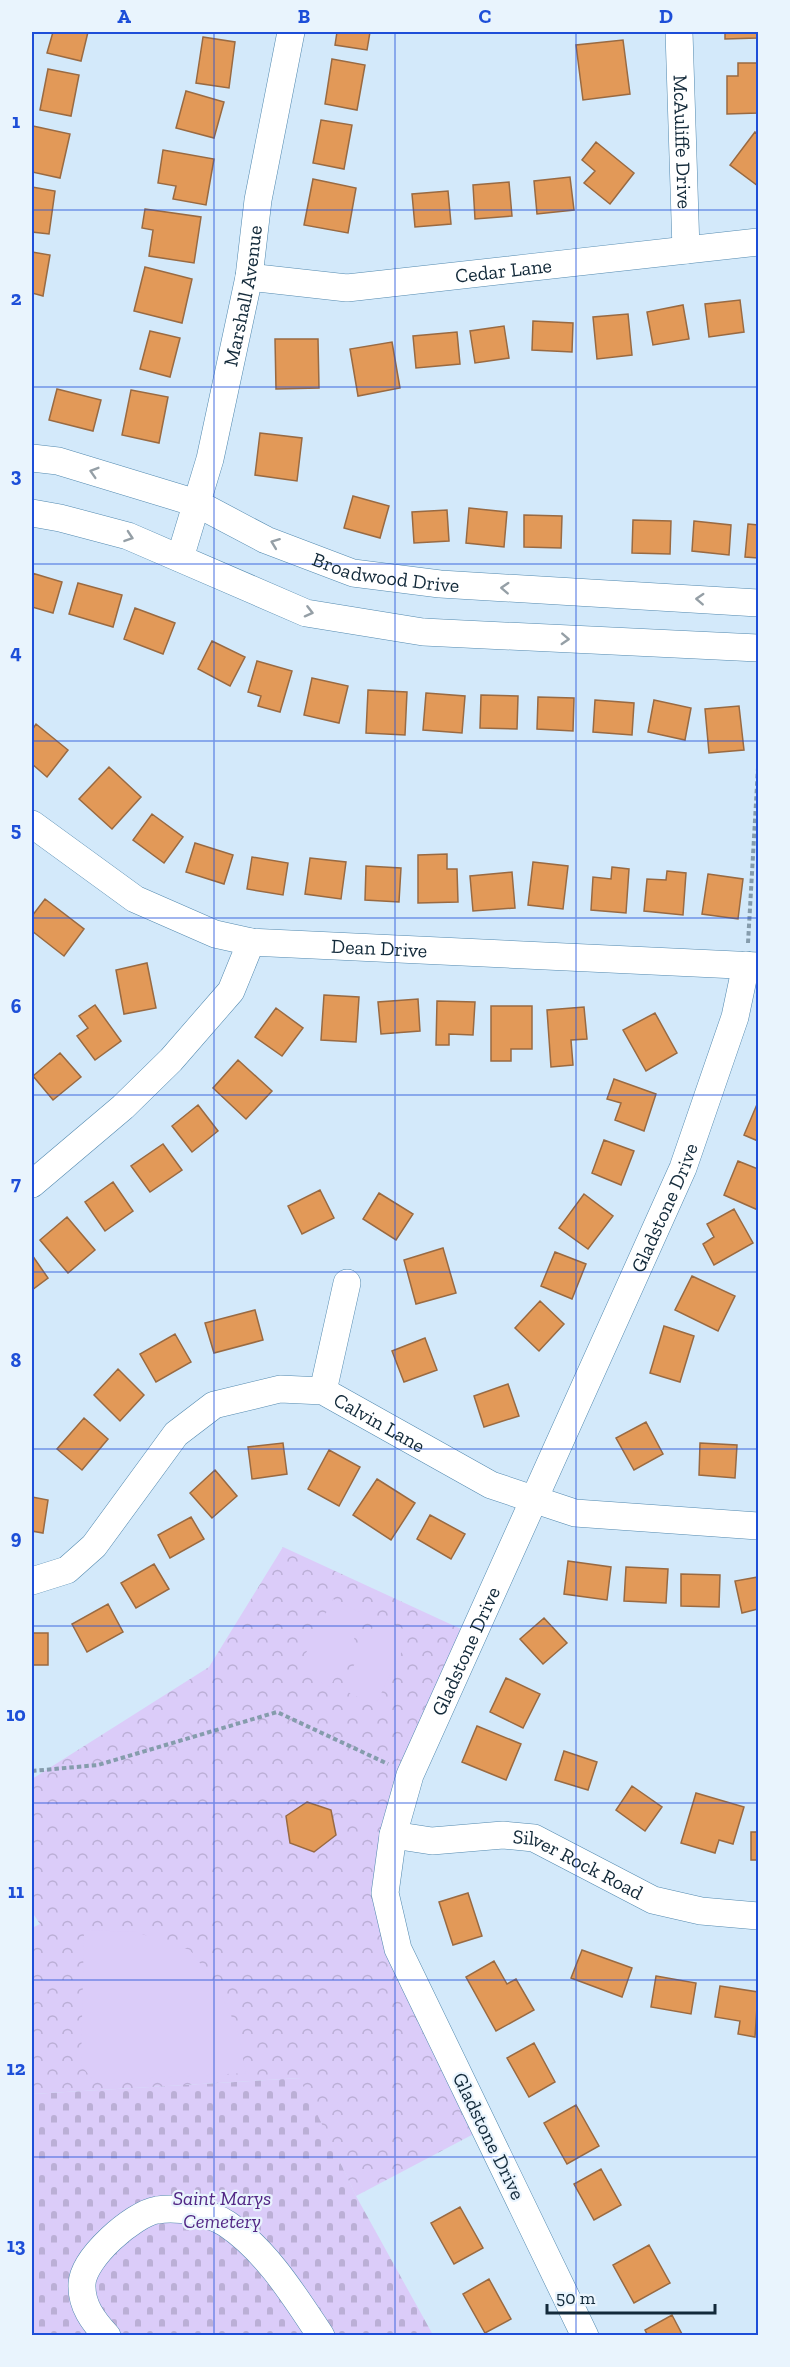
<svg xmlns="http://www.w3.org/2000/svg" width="790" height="2367" font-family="'Zilla Slab',serif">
	<defs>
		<pattern id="cemetery-stones" width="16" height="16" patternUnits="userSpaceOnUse" patternTransform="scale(1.5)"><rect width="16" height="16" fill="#dbccf9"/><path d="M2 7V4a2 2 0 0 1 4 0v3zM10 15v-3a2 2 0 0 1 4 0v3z" fill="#bbafd6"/></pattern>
		<pattern id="park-crowns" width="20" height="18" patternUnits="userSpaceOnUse" patternTransform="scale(1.5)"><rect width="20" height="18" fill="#dbccf9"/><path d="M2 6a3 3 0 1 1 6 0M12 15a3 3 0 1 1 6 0" fill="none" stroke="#bbafd6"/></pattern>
	</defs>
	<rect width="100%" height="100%" fill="#d3e9fa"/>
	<!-- cemetery -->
	<path fill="url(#cemetery-stones)" d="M301 2078 356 2196 433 2335 32 2336V2094Z"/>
	<!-- park -->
	<path fill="url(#park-crowns)" d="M283 1547 474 1635 410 1775 385 1893 485 2128 356 2196 300 2078 32 2094V1928L40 1924 32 1912V1779L209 1667Z"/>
	<!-- pitch -->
	<path fill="#dbccf9" d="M333 1599 366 1615 330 1687 297 1671Z
		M378 1617 411 1633 375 1706 342 1689Z
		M84 1930 136 1932 190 1950 216 1984 237 2028 246 2073 94 2081 81 2065Z"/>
	<!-- building -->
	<path fill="#e29958" stroke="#996a42" stroke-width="1.5" d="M53 32H88L81 61 47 53Z
		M337 32H370L367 50 335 45Z
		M725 32H757V38L725 39Z
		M203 37 235 42 229 88 196 83Z
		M623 40 630 94 583 100 576 45Z
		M332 59 365 65 357 110 325 104Z
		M738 63H758V113L727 114V76H738Z
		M48 69 79 75 71 116 40 110Z
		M186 91 224 102 214 138 176 128Z
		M321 120 352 125 344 169 313 163Z
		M33 126 70 134 60 178 32 172Z
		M755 132 758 135V186L730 165Z
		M596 142 634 173 610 204 584 183 595 171 582 160Z
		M163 150 214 159 206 205 173 199 176 186 158 183Z
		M570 177 574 210 537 214 534 181Z
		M313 179 356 188 348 233 304 225Z
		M509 182 512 216 475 219 473 185Z
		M32 187 55 191 49 234 32 232Z
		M448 191 451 224 415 227 412 194Z
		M145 209 201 217 194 263 149 256 153 230 142 228Z
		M32 252 50 255 43 296 32 293Z
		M145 267 192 279 182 323 134 311Z
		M740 300 744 332 709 337 705 304Z
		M683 305 689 339 653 345 647 312Z
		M628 314 632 355 597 359 593 317Z
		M533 321 573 323 572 352 532 350Z
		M504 326 509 358 475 363 470 331Z
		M150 331 180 338 170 377 140 369Z
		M457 332 460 364 416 368 413 336Z
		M275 339H318L319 388 276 389Z
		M392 342 400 388 358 396 350 349Z
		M57 389 101 400 93 431 49 420Z
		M131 390 168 397 159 443 122 435Z
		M260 433 302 438 297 481 255 475Z
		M353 496 389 506 380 538 344 528Z
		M469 508 507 512 504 547 466 543Z
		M447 510 449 541 414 543 412 512Z
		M524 515 562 516 561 548 524 547Z
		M633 520 671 521 670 554 632 553Z
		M694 521 731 525 729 555 692 551Z
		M748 524 758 525V558L745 557Z
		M32 573 62 582 53 613 32 607Z
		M78 583 122 595 113 627 69 614Z
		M135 608 175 623 163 654 124 639Z
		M212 641 245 657 230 686 198 669Z
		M257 661 292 671 280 712 258 706 261 696 248 692Z
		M312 678 348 686 339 723 304 715Z
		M368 690 407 692 405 735 366 733Z
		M426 693 465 696 462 733 423 730Z
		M481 695 518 696 517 729 480 728Z
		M538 697 574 698 573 731 537 729Z
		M595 700 634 703 632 735 593 732Z
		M654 700 691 708 685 740 648 732Z
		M739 706 744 750 709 753 705 709Z
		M36 724 68 750 47 777 32 764V730Z
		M109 767 141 797 112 829 79 799Z
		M152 814 183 837 164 863 133 840Z
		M195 843 233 855 224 884 186 872Z
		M447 854V869H457L458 902 418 903V855Z
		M252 857 288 863 283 895 247 889Z
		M310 858 346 862 341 899 305 894Z
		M533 862 568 866 563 909 528 905Z
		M366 866 401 868 399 902 365 900Z
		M612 867 629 869 626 913 591 910 593 877 611 879Z
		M667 871 686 873 683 915 644 911 647 879 666 880Z
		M512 872 515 908 473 911 470 876Z
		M708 874 743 879 738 919 702 914Z
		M45 899 84 929 64 956 32 931V916Z
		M147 963 156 1008 124 1014 116 970Z
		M324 995 359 997 356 1042 321 1040Z
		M418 999 420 1031 381 1034 378 1002Z
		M437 1001 475 1002 473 1035 449 1034V1045H436Z
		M95 1005 121 1041 95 1060 77 1036 88 1028 79 1016Z
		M491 1006H532V1049H511V1061H491Z
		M584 1007 587 1039 571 1040 573 1065 551 1067 547 1010Z
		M276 1008 303 1028 282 1056 255 1037Z
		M655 1013 677 1053 646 1071 623 1030Z
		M60 1053 81 1077 53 1100 33 1076Z
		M238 1060 272 1091 246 1119 213 1088Z
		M614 1079 656 1094 644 1131 615 1120 621 1103 607 1099Z
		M758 1102V1141L744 1135Z
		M198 1105 218 1131 192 1152 172 1126Z
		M604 1140 634 1151 621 1185 592 1173Z
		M163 1144 182 1170 150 1192 131 1166Z
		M738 1161 758 1169V1210L724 1195Z
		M113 1182 133 1211 105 1231 85 1202Z
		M320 1190 334 1218 302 1234 288 1206Z
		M379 1193 413 1214 396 1240 363 1219Z
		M584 1194 613 1216 588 1249 559 1228Z
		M734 1209 753 1243 714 1265 703 1244 714 1237 707 1224Z
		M67 1217 95 1250 68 1273 40 1240Z
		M443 1248 456 1293 416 1304 404 1260Z
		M555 1252 586 1264 572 1299 541 1286Z
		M32 1255 48 1278 32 1290Z
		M692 1276 735 1296 718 1331 675 1310Z
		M540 1301 564 1324 539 1351 515 1328Z
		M255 1310 263 1340 214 1353 205 1323Z
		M664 1326 694 1336 680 1382 650 1373Z
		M175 1334 191 1362 156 1382 140 1354Z
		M425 1338 437 1370 404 1382 392 1351Z
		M118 1369 144 1395 120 1421 94 1395Z
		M508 1384 519 1416 484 1427 474 1396Z
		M84 1418 108 1439 82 1470 57 1449Z
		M646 1422 663 1454 634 1470 616 1438Z
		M283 1443 287 1474 252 1479 248 1447Z
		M700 1443 737 1445 735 1478 699 1475Z
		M329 1450 360 1467 339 1506 308 1489Z
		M215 1470 237 1496 212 1518 190 1493Z
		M377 1479 415 1503 391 1540 353 1515Z
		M32 1497 48 1500 43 1533 32 1531Z
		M430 1515 465 1534 451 1559 417 1539Z
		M191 1517 204 1539 170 1558 158 1535Z
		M568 1561 611 1567 607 1600 564 1594Z
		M154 1564 169 1589 136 1608 121 1583Z
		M626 1567 668 1569 666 1603 624 1601Z
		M681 1574 720 1575 719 1607 681 1606Z
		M758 1577V1609L742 1613 735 1581Z
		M108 1604 123 1632 87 1652 72 1624Z
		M544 1618 567 1643 543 1664 520 1639Z
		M32 1633H48V1665H32Z
		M506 1678 540 1694 523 1728 490 1712Z
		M477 1726 521 1744 506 1780 462 1762Z
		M564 1751 597 1762 588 1790 555 1780Z
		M632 1786 662 1807 645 1831 616 1810Z
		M696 1793 744 1807 733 1844 719 1840 715 1853 681 1843Z
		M307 1802 331 1810 336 1835 314 1852 290 1843 286 1816Z
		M751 1832H758V1860H751Z
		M468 1893 482 1936 453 1945 439 1902Z
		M582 1950 632 1968 622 1997 571 1978Z
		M494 1961 507 1984 516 1979 534 2010 496 2031 466 1977Z
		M656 1976 696 1983 691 2014 651 2007Z
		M720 1986 758 1992 755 2037 738 2034 740 2021 715 2017Z
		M534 2043 555 2082 529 2097 507 2058Z
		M576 2105 599 2146 567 2164 544 2123Z
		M601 2169 621 2205 594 2220 574 2184Z
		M460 2207 483 2248 454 2264 431 2223Z
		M649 2245 670 2283 634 2303 613 2265Z
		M489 2279 511 2319 485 2333 463 2294Z
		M672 2315 683 2336H648L645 2330Z"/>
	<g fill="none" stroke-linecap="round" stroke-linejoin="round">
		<!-- minor casing -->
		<g stroke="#5289af" stroke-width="28">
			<g id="minor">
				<path id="s1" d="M679 32 686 250"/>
				<path id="s2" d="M249 277 347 288 758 242"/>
				<path id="s3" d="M32 458 58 461 196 503 266 540 353 573 440 584 758 603"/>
				<path d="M32 513 60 518 128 536 306 613 423 632 758 648"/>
				<path id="s4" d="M180 558 210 459 249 277 258 200 291 32"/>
				<path id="s5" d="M32 824 135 899 215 934 251 942 758 966"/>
				<path d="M32 1184 123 1107 171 1060 231 991 251 942"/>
				<path d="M323 1391 347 1283"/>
				<path id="s6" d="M32 1581 67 1570 94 1546 176 1434 214 1405 280 1389 323 1391 491 1485 575 1513 758 1526"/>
				<path id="s7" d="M393 1835 432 1841 503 1835 534 1838 653 1900 701 1911 758 1916"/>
				<path d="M107 2336C93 2321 81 2305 82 2284 83 2258 133 2214 157 2210 179 2207 209 2212 227 2224 267 2251 295 2297 321 2336"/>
				<path id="s8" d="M585 2336 398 1949 385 1893 393 1835 410 1775 683 1168 735 1017 746 965"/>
			</g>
		</g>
		<!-- path -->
		<path stroke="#859cac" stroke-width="4" stroke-dasharray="4.5 3" stroke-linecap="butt" d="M748 943 758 768
			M32 1771 98 1765 277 1712 388 1764"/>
		<!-- minor -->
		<use href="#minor" stroke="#fff" stroke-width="27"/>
	</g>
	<!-- one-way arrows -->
	<defs><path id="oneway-chevron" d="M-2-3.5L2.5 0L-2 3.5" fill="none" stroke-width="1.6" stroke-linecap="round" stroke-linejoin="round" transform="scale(1.5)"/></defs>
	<g stroke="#959fa6">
		<use href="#oneway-chevron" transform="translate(94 472) rotate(-163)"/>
		<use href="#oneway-chevron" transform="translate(129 537) rotate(19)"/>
		<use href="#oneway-chevron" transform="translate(275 543) rotate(-159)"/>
		<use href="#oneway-chevron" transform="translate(505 588) rotate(-177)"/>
		<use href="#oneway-chevron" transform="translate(700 599) rotate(-177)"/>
		<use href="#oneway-chevron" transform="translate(309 612) rotate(14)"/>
		<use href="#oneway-chevron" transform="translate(565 639) rotate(3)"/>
	</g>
	<!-- grid -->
	<path fill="none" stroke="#1d4ed8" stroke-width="1.5" stroke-opacity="0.55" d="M214 32V2336M395 32V2336M576 32V2336M32 210H758M32 387H758M32 564H758M32 741H758M32 918H758M32 1095H758M32 1272H758M32 1449H758M32 1626H758M32 1803H758M32 1980H758M32 2157H758"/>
	<g text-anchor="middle" stroke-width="4.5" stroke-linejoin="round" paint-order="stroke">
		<!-- street labels -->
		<g font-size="20" fill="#132a3a" stroke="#e9f4fd">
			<text dy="7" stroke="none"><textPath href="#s1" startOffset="110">McAuliffe Drive</textPath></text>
			<text dy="7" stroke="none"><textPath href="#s2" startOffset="256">Cedar Lane</textPath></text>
			<text dy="7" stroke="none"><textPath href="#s4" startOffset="270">Marshall Avenue</textPath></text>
			<text dy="7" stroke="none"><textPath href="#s3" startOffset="375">Broadwood Drive</textPath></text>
			<text dy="7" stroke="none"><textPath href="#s5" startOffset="380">Dean Drive</textPath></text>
			<text dy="7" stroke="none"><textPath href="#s8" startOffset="1230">Gladstone Drive</textPath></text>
			<text dy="7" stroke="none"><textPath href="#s6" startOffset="435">Calvin Lane</textPath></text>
			<text dy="7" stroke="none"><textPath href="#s8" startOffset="744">Gladstone Drive</textPath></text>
			<text dy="7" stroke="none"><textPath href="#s7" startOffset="192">Silver Rock Road</textPath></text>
			<text transform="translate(489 2136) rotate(64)" y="7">Gladstone Drive</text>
		</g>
		<!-- park labels -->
		<g font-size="20" font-style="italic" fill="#512684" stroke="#e9f4fd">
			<text x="222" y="2205">Saint Marys<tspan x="222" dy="23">Cemetery</tspan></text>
		</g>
	</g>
	<!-- border -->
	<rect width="790" height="2367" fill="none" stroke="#e9f4fd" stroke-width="66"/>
	<!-- scale -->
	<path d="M547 2304v9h168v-9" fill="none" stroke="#132a3a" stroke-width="3"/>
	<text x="556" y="2304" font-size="18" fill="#132a3a" stroke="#e9f4fd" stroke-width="4.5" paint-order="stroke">50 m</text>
	<rect x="33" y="33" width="724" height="2301" fill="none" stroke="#1d4ed8" stroke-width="2"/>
	<g font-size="20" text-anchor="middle" font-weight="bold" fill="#1d4ed8">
		<text x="124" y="23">A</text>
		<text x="304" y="23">B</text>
		<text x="485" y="23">C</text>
		<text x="666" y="23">D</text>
		<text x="16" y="128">1</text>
		<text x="16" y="305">2</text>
		<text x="16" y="482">3</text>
		<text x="16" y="659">4</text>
		<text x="16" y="836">5</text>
		<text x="16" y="1013">6</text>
		<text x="16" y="1190">7</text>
		<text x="16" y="1367">8</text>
		<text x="16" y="1544">9</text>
		<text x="16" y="1721">10</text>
		<text x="16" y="1898">11</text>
		<text x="16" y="2075">12</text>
		<text x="16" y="2252">13</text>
	</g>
</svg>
